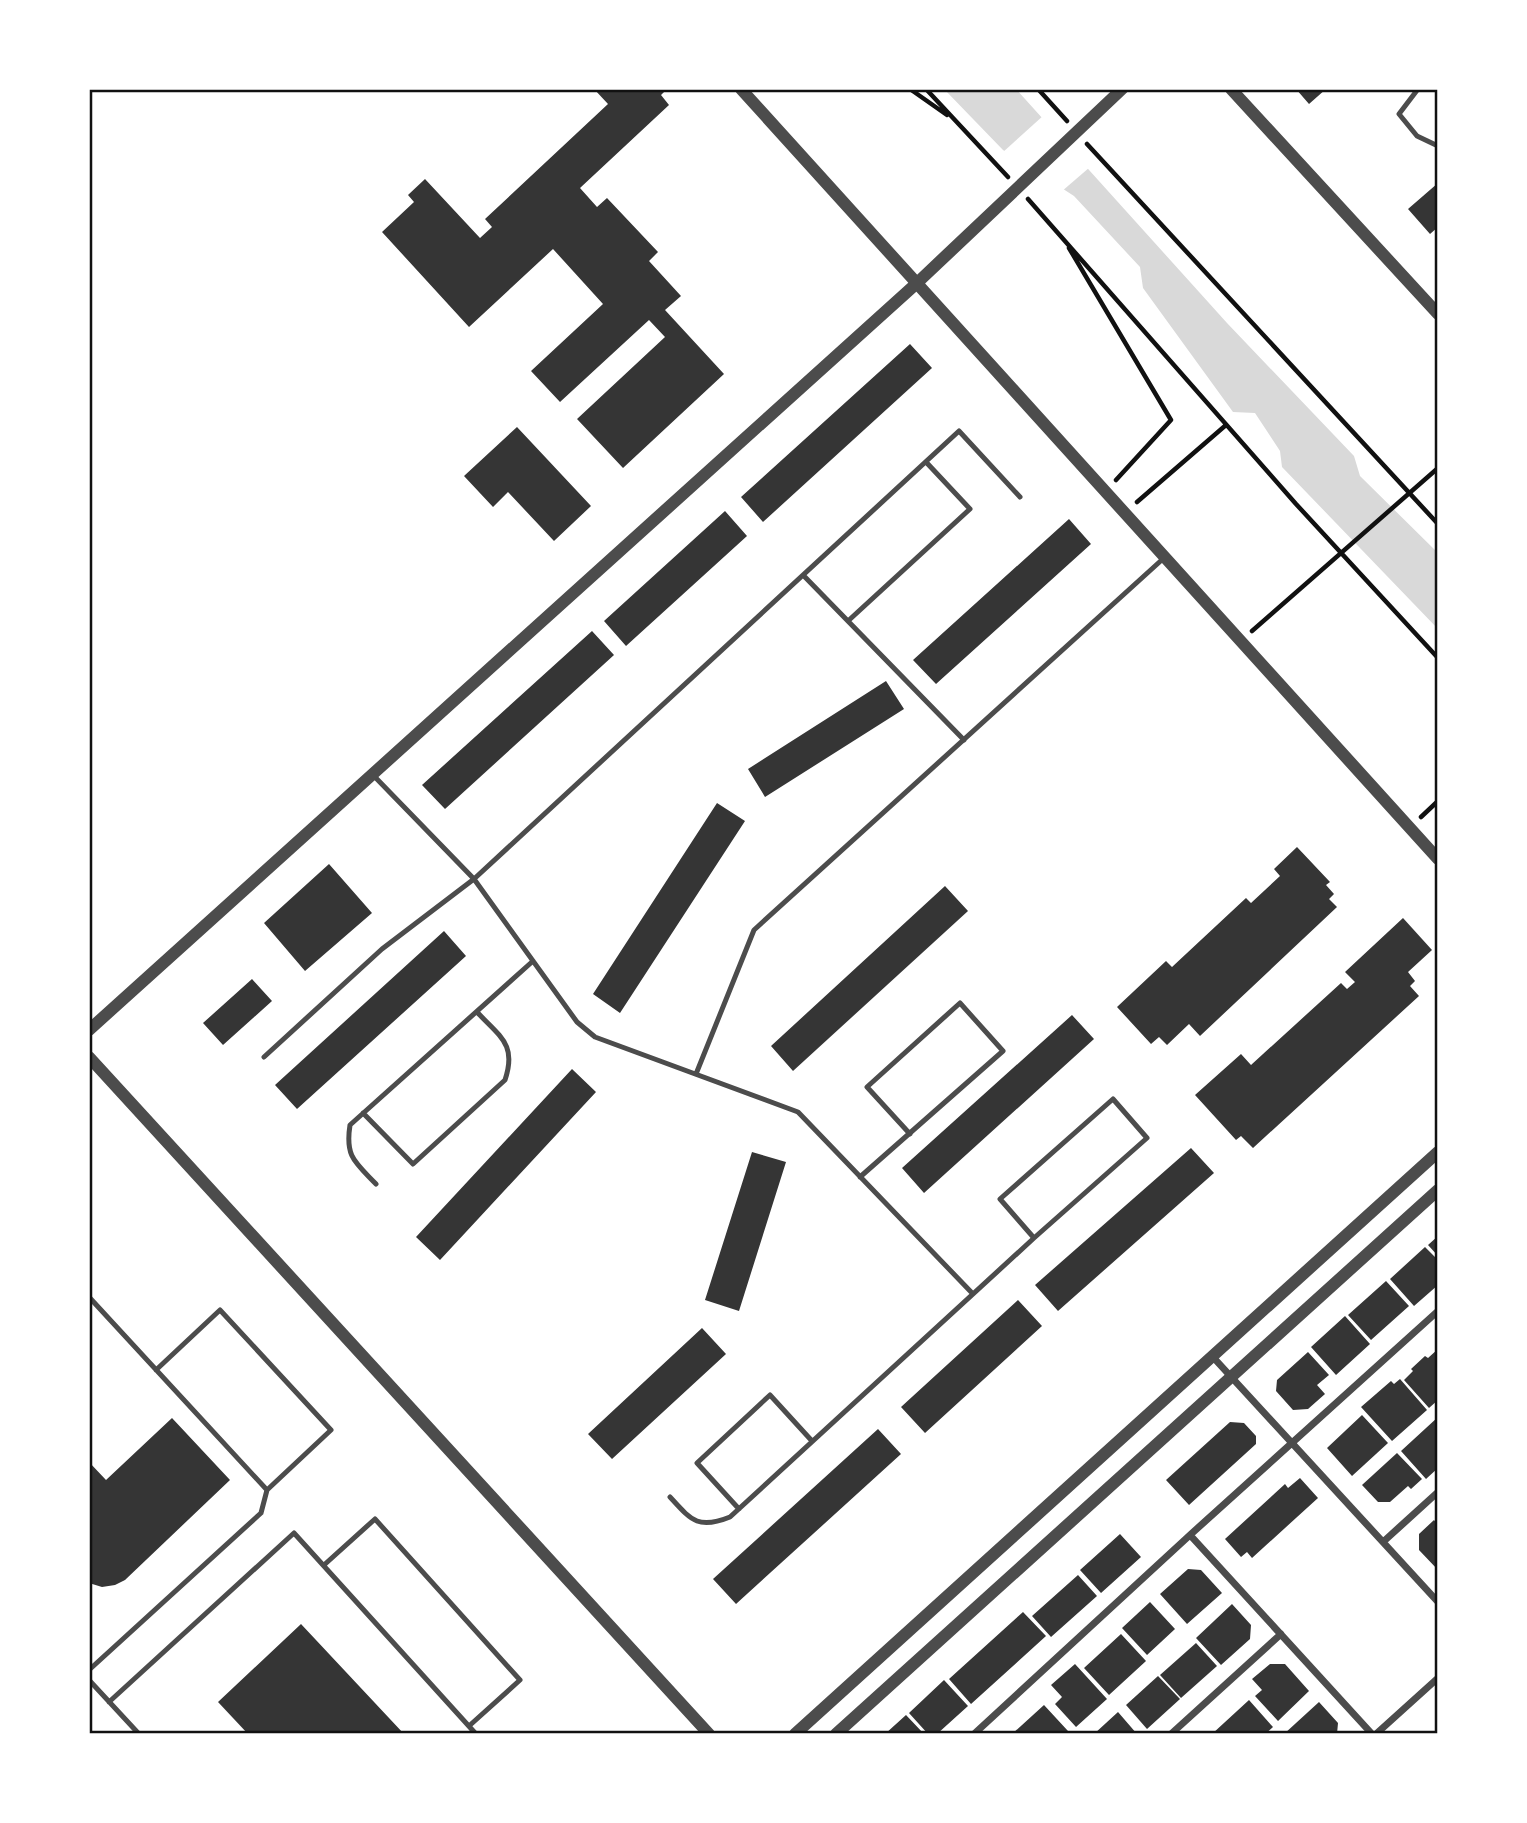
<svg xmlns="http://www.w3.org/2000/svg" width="1527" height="1823" font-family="'Work Sans',sans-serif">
	<rect width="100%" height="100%" fill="#fff"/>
	<!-- water -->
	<path fill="#d9d9d9" d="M944 89H1016L1227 323 1354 456 1360 476 1438 553V629L1282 467 1280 451 1255 413 1233 412 1143 288 1140 267 1074 196 1003 150Z"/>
	<!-- pier -->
	<path fill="#fff" d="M1044 115 1090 167 1061 192 1002 153Z"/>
	<!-- building -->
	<path fill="#353535" d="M594 89H667L661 95 669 105 580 188 597 207 607 198 658 252 649 261 681 296 665 310 724 374 623 468 577 419 665 337 649 320 560 402 531 371 603 304 553 249 469 327 382 232 414 202 408 195 425 179 480 238 492 227 485 219 608 104Z
		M1296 89H1326L1309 104Z
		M1438 183V227L1430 234 1408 209Z
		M910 344 932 368 763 522 741 497Z
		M517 427 591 506 554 541 508 492 493 507 464 476Z
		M725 511 747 536 626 646 604 621Z
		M1069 519 1091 544 936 684 913 660Z
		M592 631 614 655 445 809 422 785Z
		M886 681 904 709 765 797 748 769Z
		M717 803 745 821 620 1013 593 994Z
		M1297 847 1330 882 1326 885 1334 894 1329 899 1337 907 1200 1036 1189 1024 1167 1045 1159 1037 1151 1044 1117 1007 1166 961 1172 967 1246 898 1251 903 1280 876 1274 869Z
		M329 864 372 913 305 971 264 923Z
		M945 886 968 911 793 1071 771 1046Z
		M1403 918 1432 950 1408 972 1415 981 1410 986 1419 996 1253 1148 1241 1136 1236 1140 1195 1095 1241 1054 1251 1065 1341 983 1347 989 1355 982 1345 972Z
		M444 931 466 956 297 1109 275 1085Z
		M252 979 272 1001 223 1045 203 1023Z
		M1072 1015 1094 1039 924 1193 902 1168Z
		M572 1069 596 1092 440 1260 416 1237Z
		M1191 1148 1214 1173 1058 1311 1035 1285Z
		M752 1152 786 1162 739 1311 705 1300Z
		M1438 1236V1256L1428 1245Z
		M1425 1247 1438 1260V1285L1414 1306 1390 1279Z
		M1386 1281 1409 1306 1371 1340 1348 1315Z
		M1018 1300 1042 1326 925 1433 901 1407Z
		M1345 1316 1370 1344 1336 1375 1311 1347Z
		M702 1328 726 1354 612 1459 588 1434Z
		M1438 1349V1400L1429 1408 1404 1380 1413 1371 1411 1369 1425 1356 1428 1358Z
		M1308 1352 1329 1375 1317 1385 1325 1394 1308 1409 1293 1410 1276 1391 1277 1380Z
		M1400 1379 1427 1410 1392 1441 1361 1407 1391 1381 1394 1384Z
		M1362 1415 1388 1443 1352 1476 1327 1448Z
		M1438 1417V1468L1426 1479 1401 1451Z
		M172 1418 230 1480 125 1580 115 1585 102 1587 89 1583V1462L106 1480Z
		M1230 1422 1244 1423 1256 1436V1444L1189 1505 1166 1480Z
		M878 1429 901 1454 736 1604 713 1579Z
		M1397 1453 1422 1479 1411 1489 1408 1486 1390 1502H1378L1362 1485Z
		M1300 1478 1318 1498 1252 1558 1247 1552 1241 1557 1225 1539 1285 1484 1288 1488Z
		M1434 1520 1438 1525V1570L1419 1550V1534Z
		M1120 1534 1141 1557 1101 1593 1080 1570Z
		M1188 1569 1201 1570 1222 1593 1187 1624 1160 1594Z
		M1078 1575 1097 1596 1051 1637 1032 1616Z
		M1150 1602 1175 1629 1147 1655 1122 1628Z
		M1232 1604 1251 1625 1250 1639 1221 1665 1196 1638Z
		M1023 1612 1046 1636 971 1704 949 1679Z
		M301 1624 404 1734H248L218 1702Z
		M1121 1634 1146 1661 1109 1695 1084 1668Z
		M1196 1643 1217 1666 1181 1698 1160 1675Z
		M1075 1664 1107 1699 1076 1727 1055 1704 1062 1697 1051 1685Z
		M1270 1664H1285L1309 1691 1278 1721 1255 1696 1262 1690 1252 1679Z
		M1158 1676 1180 1699 1147 1729 1126 1705Z
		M944 1680 968 1706 937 1734H928L909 1713Z
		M1249 1700 1273 1727 1265 1734H1212Z
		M1319 1702 1338 1723 1337 1734H1284Z
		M1044 1705 1068 1731 1065 1734H1012Z
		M1118 1712 1137 1734H1094Z
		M906 1715 924 1734H885Z"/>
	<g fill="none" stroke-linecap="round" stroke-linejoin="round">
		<!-- path -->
		<path stroke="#111" stroke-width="4.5" d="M910 89 947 115
			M926 89 1008 177
			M1038 89 1067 121
			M1087 144 1438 524
			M1028 199 1296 504 1438 658
			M1069 248 1171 420 1116 480
			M1137 502 1226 425
			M1252 631 1438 468
			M1421 817 1438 801"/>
		<!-- service -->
		<path stroke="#4c4c4c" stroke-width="5" d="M1418 89 1399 114 1417 136 1438 146
			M803 575 964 740
			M848 621 970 509 926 462
			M373 775 474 879 577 1022 595 1037 798 1112 973 1294
			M264 1057 382 949 474 879 959 431 1020 497
			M696 1074 754 930 1165 557
			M1113 1099 1147 1138 1034 1238 1000 1199Z
			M363 1113 413 1164 505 1080C517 1044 500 1037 477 1012
			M860 1177 1003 1051 960 1003 867 1087 910 1134
			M376 1184C355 1162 345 1157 350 1125L533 961
			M89 1297 267 1490 331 1430 220 1310 156 1370
			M670 1497C691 1520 698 1530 730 1517L1034 1238
			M739 1509 697 1463 770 1395 812 1441
			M324 1565 375 1519 520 1680 469 1726
			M89 1670 261 1513 267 1490
			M89 1680 139 1734
			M109 1702 294 1533 476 1734"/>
		<!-- minor -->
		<path stroke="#4c4c4c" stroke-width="7" d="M1212 1356 1438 1602
			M1190 1535 1372 1734
			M1383 1542 1438 1492
			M974 1734 1190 1535 1438 1311
			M1171 1734 1281 1634
			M1376 1734 1438 1678"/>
		<!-- tertiary -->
		<path stroke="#4c4c4c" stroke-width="12" d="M741 89 1438 859
			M1231 89 1438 314
			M89 1030 917 283 1122 89
			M89 1057 709 1734
			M795 1734 1438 1152
			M836 1734 1438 1190"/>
	</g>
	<!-- border -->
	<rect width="1527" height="1823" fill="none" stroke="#ffffff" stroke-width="182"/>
	<rect x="91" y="91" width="1345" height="1641" fill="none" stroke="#111" stroke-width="2.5"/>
</svg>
